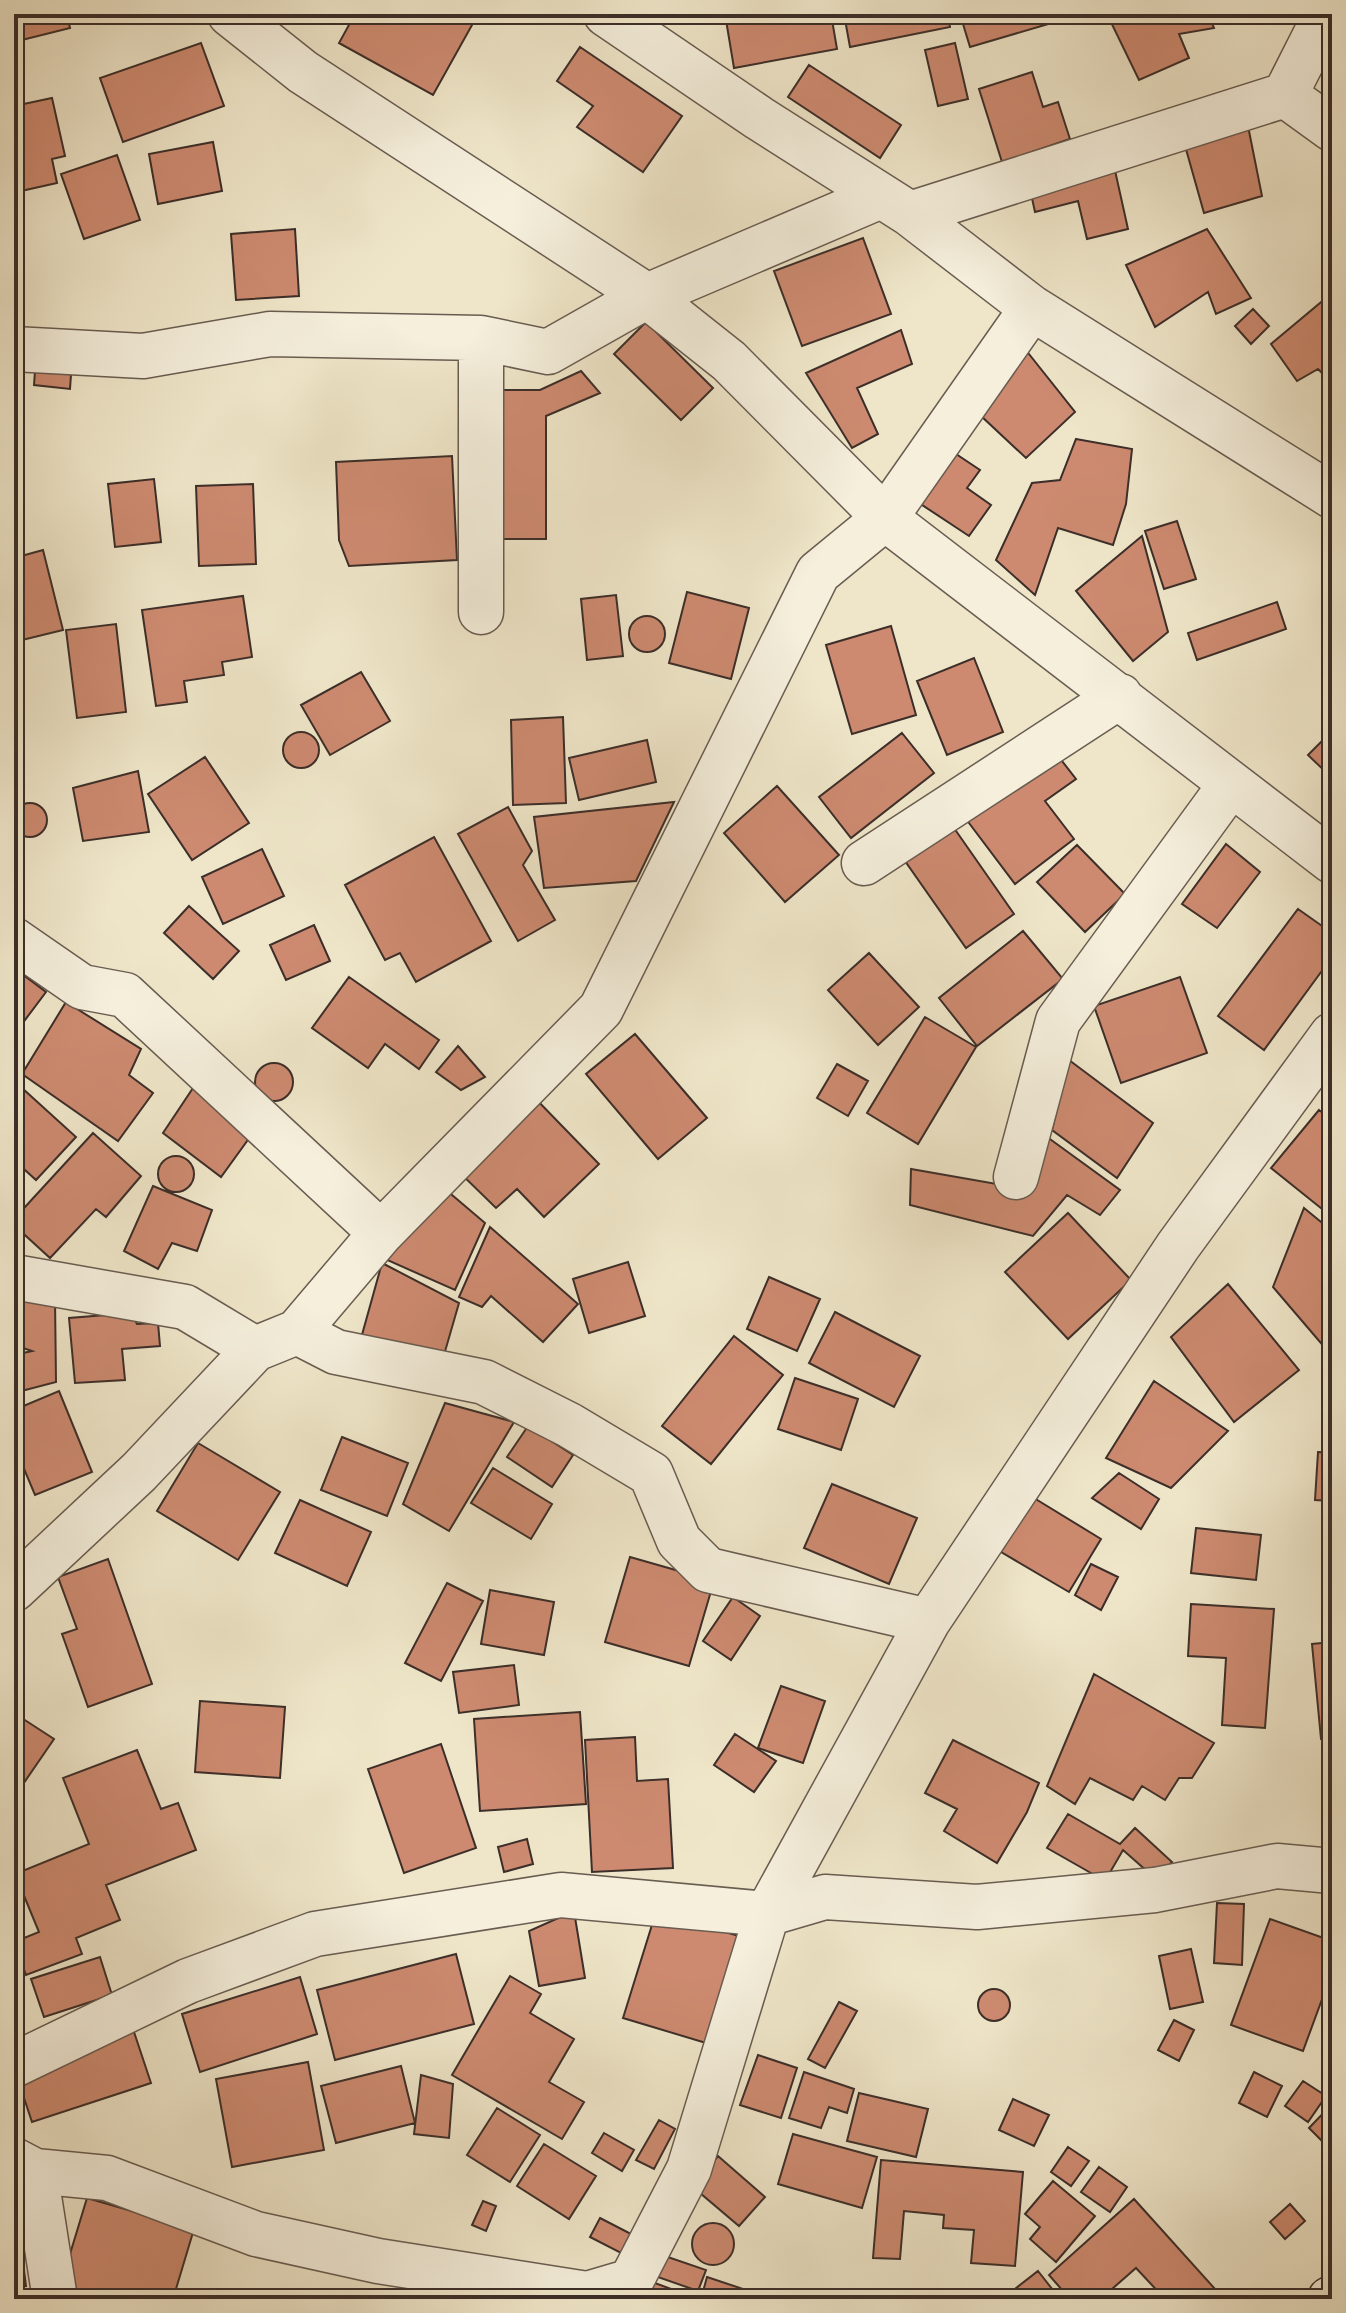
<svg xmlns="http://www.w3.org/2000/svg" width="1346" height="2313" font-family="'Old Standard TT',serif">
	<rect width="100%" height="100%" fill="#efe6c9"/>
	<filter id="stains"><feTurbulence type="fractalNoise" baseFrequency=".0025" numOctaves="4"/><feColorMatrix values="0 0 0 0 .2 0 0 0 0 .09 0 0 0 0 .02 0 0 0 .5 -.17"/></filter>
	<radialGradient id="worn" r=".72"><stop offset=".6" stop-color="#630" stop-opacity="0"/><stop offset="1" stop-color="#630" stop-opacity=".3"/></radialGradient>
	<!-- building -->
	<path fill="#cd8a70" stroke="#3c2e29" stroke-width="2" d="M14 14H67L70 28 14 42Z
		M355 14H474L477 16 433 95 339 43Z
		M725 14H831L837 49 734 68Z
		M844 14H948L950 27 850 47Z
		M960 14H1053L1055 22 970 47Z
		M1107 14H1208L1214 28 1179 34 1189 58 1139 80Z
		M201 43 224 106 123 142 100 78Z
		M955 43 968 99 938 106 925 50Z
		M580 47 682 116 643 172 577 127 593 106 557 81Z
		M809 65 901 125 880 158 788 97Z
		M1032 72 1043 107 1058 102 1070 139 1002 162 979 89Z
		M52 98 65 156 52 159 57 183 21 191 14 168V106Z
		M1247 121 1262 196 1204 213 1182 135Z
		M213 142 222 191 158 204 149 154Z
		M117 155 140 220 84 239 61 174Z
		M1112 157 1128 229 1087 239 1078 201 1035 212 1028 180Z
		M295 229 299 296 236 300 231 234Z
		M1207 229 1251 298 1216 314 1208 292 1155 327 1126 265Z
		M863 238 891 314 802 346 774 271Z
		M1332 293V383L1318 369 1297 381 1271 344Z
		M1253 309 1269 326 1251 344 1235 326Z
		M646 322 713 388 681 420 614 354Z
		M901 330 912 364 857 388 878 434 852 448 806 373Z
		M1025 349 1075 412 1026 458 979 414Z
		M36 357 72 360 70 389 34 385Z
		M14 371 21 382 17 427 14 426Z
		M581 371 600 393 546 416V539H493L492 390H540Z
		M1076 439 1132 449 1126 504 1113 545 1058 528 1035 595 996 560 1032 483 1060 480Z
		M944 446 980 470 967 488 991 505 969 536 907 495Z
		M452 456 457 560 349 566 339 540 336 462Z
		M154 479 161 542 115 547 108 484Z
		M253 484 256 564 199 566 196 486Z
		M1177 521 1196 579 1164 589 1145 531Z
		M1142 536 1168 632 1133 661 1076 591Z
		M43 550 63 630 14 642V558Z
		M687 592 749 608 731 679 669 663Z
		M616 595 623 656 587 660 581 599Z
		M243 596 252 657 222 662 224 675 184 681 187 702 156 706 142 610Z
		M1277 602 1286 629 1197 660 1188 633Z
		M629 634a18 18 0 1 1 36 0a18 18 0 1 1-36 0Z
		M116 624 126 712 77 718 66 630Z
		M891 626 916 715 852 734 826 645Z
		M974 658 1003 732 947 755 917 681Z
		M361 672 390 721 330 755 301 705Z
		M563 717 566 803 513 805 511 720Z
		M1332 731V778L1308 755Z
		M283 750a18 18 0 1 1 36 0a18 18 0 1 1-36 0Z
		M902 733 934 773 851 838 819 797Z
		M647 740 656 782 579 800 569 758Z
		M1055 752 1076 779 1045 801 1074 839 1015 884 966 819Z
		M205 757 249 823 192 860 148 794Z
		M138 771 149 832 83 841 73 788Z
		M777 786 839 855 785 902 724 833Z
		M674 802 636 881 544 888 534 817Z
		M13 820a17 17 0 1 1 34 0a17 17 0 1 1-34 0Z
		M508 807 532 851 523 865 555 920 518 941 458 834Z
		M954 828 1014 914 966 948 905 861Z
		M434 837 491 941 416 982 400 953 385 960 345 885Z
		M1226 844 1260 872 1217 928 1182 904Z
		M1077 845 1125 894 1085 932 1037 882Z
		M262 849 284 896 223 924 202 877Z
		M189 906 239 951 213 979 164 933Z
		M1298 909 1332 933V957L1264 1050 1218 1016Z
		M314 925 330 961 286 980 270 945Z
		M1023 931 1063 979 977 1046 939 998Z
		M869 953 919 1007 878 1045 828 990Z
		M14 968 46 992 19 1028 14 1024Z
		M349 977 439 1040 419 1069 385 1044 368 1068 312 1028Z
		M1180 977 1207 1053 1121 1083 1094 1006Z
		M66 1002 141 1049 129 1075 153 1093 118 1141 22 1074Z
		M925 1017 976 1047 918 1144 867 1113Z
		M635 1034 707 1118 658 1159 586 1074Z
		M458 1046 485 1077 461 1090 436 1072Z
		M1069 1060 1153 1123 1117 1178 1052 1130Z
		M255 1082a19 19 0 1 1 38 0a19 19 0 1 1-38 0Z
		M837 1064 868 1081 848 1116 817 1098Z
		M22 1088 76 1137 36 1180 14 1160V1097Z
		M193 1088 250 1137 221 1177 163 1133Z
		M532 1095 599 1164 544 1217 517 1189 496 1208 455 1168Z
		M1319 1110 1332 1120V1217L1271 1168Z
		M93 1133 141 1176 106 1217 96 1209 50 1258 14 1225V1219Z
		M1043 1134 1120 1190 1100 1215 1067 1195 1033 1236 910 1205 911 1169 1020 1188Z
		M158 1174a18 18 0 1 1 36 0a18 18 0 1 1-36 0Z
		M153 1186 212 1210 197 1251 172 1243 158 1269 124 1251Z
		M445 1189 485 1223 455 1290 385 1259Z
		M1304 1208 1332 1231V1356L1273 1287Z
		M1068 1213 1131 1280 1068 1339 1005 1272Z
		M490 1227 578 1304 543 1342 491 1296 482 1307 459 1297Z
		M628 1262 645 1316 589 1333 573 1279Z
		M382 1263 459 1303 444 1355 360 1342Z
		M769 1277 820 1299 797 1351 747 1329Z
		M1228 1284 1299 1370 1234 1422 1171 1337Z
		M14 1288 55 1298 56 1382 14 1393V1355L32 1351 14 1345Z
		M835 1312 920 1356 894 1407 809 1363Z
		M131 1313 137 1324 158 1323 160 1346 122 1349 125 1380 75 1383 69 1318Z
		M734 1336 783 1375 711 1464 662 1426Z
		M795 1378 858 1399 841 1450 778 1429Z
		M1154 1381 1228 1431 1171 1488 1106 1458Z
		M59 1391 92 1472 35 1495 14 1445V1410Z
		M445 1403 514 1422 449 1531 403 1504Z
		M528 1426 573 1455 552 1487 507 1457Z
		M342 1437 408 1463 387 1516 321 1490Z
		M198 1443 280 1492 238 1560 157 1511Z
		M1318 1452 1332 1453V1501L1315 1500Z
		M493 1468 552 1504 531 1539 471 1503Z
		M1119 1473 1159 1499 1141 1529 1092 1498Z
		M832 1484 917 1518 889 1584 804 1548Z
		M1034 1498 1101 1539 1069 1592 1001 1552Z
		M300 1500 371 1532 347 1586 275 1553Z
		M1196 1528 1261 1535 1256 1580 1191 1573Z
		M630 1557 714 1581 689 1666 605 1642Z
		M108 1559 152 1684 88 1707 62 1634 77 1629 58 1577Z
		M1091 1564 1118 1577 1101 1610 1075 1595Z
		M447 1583 483 1601 441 1681 405 1663Z
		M490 1590 554 1602 544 1655 481 1644Z
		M733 1597 760 1616 731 1660 703 1641Z
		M1191 1604 1274 1609 1265 1728 1222 1725 1226 1658 1188 1656Z
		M1332 1642V1738L1321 1739 1312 1644Z
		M514 1665 519 1705 459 1713 453 1672Z
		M1094 1674 1214 1743 1192 1778H1179L1165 1800 1142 1786 1133 1800 1090 1778 1075 1804 1047 1786Z
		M781 1686 825 1701 803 1763 758 1748Z
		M200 1701 285 1707 280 1778 195 1772Z
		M580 1712 586 1804 480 1811 474 1719Z
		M14 1713 54 1739 17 1793 14 1791Z
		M735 1734 776 1761 754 1792 714 1765Z
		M635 1737 637 1781 668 1779 673 1868 592 1872 585 1740Z
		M953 1740 1039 1783 1027 1812 997 1863 944 1831 957 1809 925 1793Z
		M441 1744 476 1848 404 1873 368 1769Z
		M137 1750 161 1809 178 1803 196 1850 106 1885 120 1920 76 1938 82 1954 26 1975 14 1942 39 1932 15 1874 89 1844 63 1778Z
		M1068 1814 1120 1844 1135 1828 1172 1862 1156 1879 1123 1850 1105 1881 1047 1848Z
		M527 1839 533 1864 504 1872 498 1847Z
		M1217 1903 1244 1904 1242 1965 1214 1963Z
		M574 1911 585 1978 539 1986 529 1931Z
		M656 1912 739 1936 706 2043 623 2018Z
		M1270 1919 1332 1941V1972L1303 2051 1231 2025Z
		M1191 1949 1203 2002 1170 2009 1159 1956Z
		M456 1954 474 2024 335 2060 317 1990Z
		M100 1957 112 1995 44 2017 31 1979Z
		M510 1976 541 1994 530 2013 574 2039 549 2082 584 2102 562 2139 452 2075Z
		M300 1977 317 2034 200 2072 182 2014Z
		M978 2005a16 16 0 1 1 32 0a16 16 0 1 1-32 0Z
		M839 2002 857 2011 825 2068 808 2059Z
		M1174 2020 1194 2030 1179 2061 1158 2050Z
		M133 2029 151 2083 32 2122 14 2068Z
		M758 2055 797 2068 781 2118 740 2105Z
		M308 2062 324 2150 232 2167 216 2079Z
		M401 2066 415 2123 336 2143 321 2086Z
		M804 2072 854 2089 847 2113 829 2107 821 2128 789 2118Z
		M1254 2072 1282 2086 1267 2117 1239 2103Z
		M421 2075 453 2084 449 2138 414 2134Z
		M1303 2081 1326 2096 1308 2122 1285 2106Z
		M859 2093 928 2109 916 2157 847 2141Z
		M1013 2099 1049 2115 1034 2146 999 2130Z
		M1332 2104V2151L1309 2128Z
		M497 2108 540 2135 510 2182 467 2155Z
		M659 2120 675 2129 654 2169 636 2160Z
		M604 2133 634 2150 622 2171 592 2153Z
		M793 2134 877 2157 862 2208 778 2184Z
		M544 2144 596 2176 569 2219 517 2186Z
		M1068 2147 1089 2161 1071 2186 1051 2172Z
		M718 2156 765 2197 739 2226 693 2187Z
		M881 2160 1023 2172 1015 2266 971 2263 974 2230 943 2228 944 2215 904 2211 900 2259 873 2258Z
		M1099 2167 1127 2187 1110 2212 1081 2192Z
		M1053 2181 1095 2216 1056 2262 1030 2239 1040 2227 1025 2214Z
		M87 2198 194 2229 173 2299H100L60 2287Z
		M1134 2199 1224 2299H1165L1136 2268 1112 2289 1121 2299H1070L1049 2275Z
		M483 2201 496 2206 486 2231 472 2225Z
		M1290 2204 1305 2221 1285 2239 1270 2222Z
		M600 2218 631 2234 621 2253 590 2237Z
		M18 2223 26 2286 14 2287V2224Z
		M692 2244a21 21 0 1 1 42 0a21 21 0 1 1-42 0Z
		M659 2254 706 2270 698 2291 652 2275Z
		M1038 2271 1060 2299H1002Z
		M707 2277 773 2299H701Z
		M652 2282 674 2290 670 2299H646Z
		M419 2285 422 2299H382L381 2293Z"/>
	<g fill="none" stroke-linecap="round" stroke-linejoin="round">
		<!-- street casing -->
		<g stroke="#695c51" stroke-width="47">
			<path id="street" d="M230 14 303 72 647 296 729 361 885 518 1332 861
				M606 14 759 118 910 214 1032 308 1332 496
				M1285 95 1326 14
				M910 214 1285 95 1332 129
				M481 338V612
				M14 349 143 356 270 334 481 338 548 352 647 296 881 196
				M864 863 1120 696
				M14 940 82 987 125 995 381 1233
				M1016 1177 1058 1021 1231 784
				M14 1277 185 1307 255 1349
				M297 1332 336 1352 484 1382 569 1425 651 1474 679 1541 708 1570 928 1621
				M14 1589 139 1472 255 1349 297 1332 381 1233 601 1009 818 573 885 518 1032 308
				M14 2065 188 1981 315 1934 561 1895 767 1914 825 1897 977 1907 1155 1890 1277 1866 1332 1871
				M14 2160 35 2171 107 2178 256 2234 378 2261 587 2294 599 2299
				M35 2171 55 2299
				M584 2299 587 2294 631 2281 689 2169 767 1914 928 1621 1178 1246 1332 1035"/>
		</g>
		<!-- secondary casing -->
		<g stroke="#3c2e29" stroke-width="47">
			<path id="secondary" d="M1330 2299 1332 2298"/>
		</g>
		<!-- street -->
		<use href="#street" stroke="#f5efdc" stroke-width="44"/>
		<!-- secondary -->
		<use href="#secondary" stroke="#f5efdc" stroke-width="44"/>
	</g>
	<!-- margin -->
	<rect width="1346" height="2313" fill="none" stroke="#efe6c9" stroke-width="48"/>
	<rect x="16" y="16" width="1314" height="2281" fill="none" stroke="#3c2e29" stroke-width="4"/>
	<rect x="24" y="24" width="1298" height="2265" fill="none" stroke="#3c2e29" stroke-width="2"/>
	<rect width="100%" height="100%" filter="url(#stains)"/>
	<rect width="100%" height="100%" fill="url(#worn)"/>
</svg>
